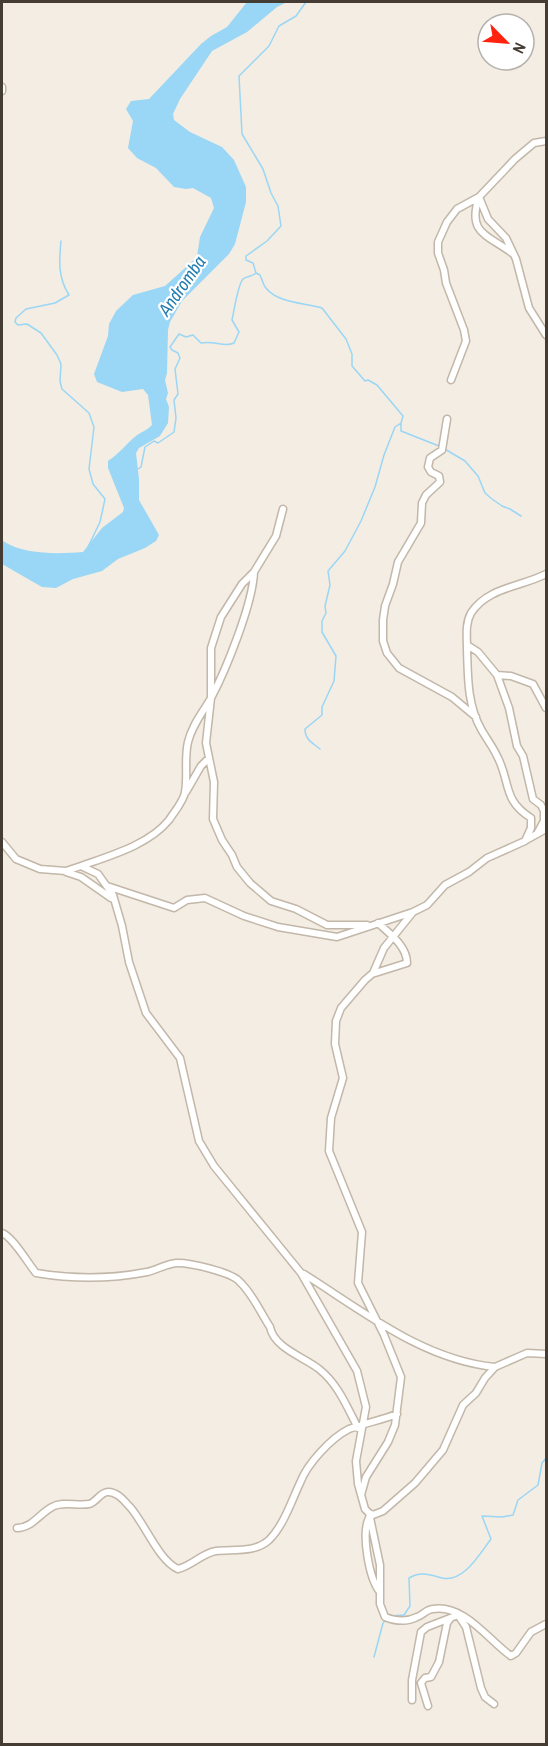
<svg xmlns="http://www.w3.org/2000/svg" width="548" height="1746" font-family="'Archivo Narrow',sans-serif">
	<rect width="100%" height="100%" fill="#f3ede3"/>
	<!-- water -->
	<path fill="#9ad6f5" d="M247 2H287L277 7 247 32 212 51 180 99 173 114 174 120 190 132 222 147 234 160 246 187V202L235 244 229 254 182 301 170 322 168 330 167 373 165 380 168 393 166 399 169 407 168 423 160 436 139 448 136 453 139 479V500L159 535 156 541 145 548 118 559 102 571 73 579 56 588 42 587 2 564V534L3 541C24 555 58 554 83 552L102 528 123 512 124 508 108 468V461C119 454 126 444 136 436 142 431 145 432 152 425L148 395 143 389 122 392 97 382 94 374 108 336 109 324 116 311 133 295 165 286 194 260 197 256 200 237 214 208 211 198 193 188 186 189 174 187 156 168 137 158 128 148 133 121 126 109 131 101 149 99 201 44 211 36 227 27Z"/>
	<g fill="none" stroke-linecap="round" stroke-linejoin="round">
		<!-- stream -->
		<path stroke="#9ad6f5" stroke-width="1.5" d="M61 241C59 261 58 278 69 295L55 303 26 309 16 318 15 322 18 325 27 324 41 333 57 355 61 364 60 381 62 389 89 413 94 427 89 469 93 484 105 499 100 522 88 547
			M256 273 260 275C262 279 263 285 266 288 277 303 306 303 322 308L346 339 352 354V366L365 381 368 380 377 385 403 416 401 423 395 427 384 455 375 487 361 521 345 551 328 571 330 585 325 606 326 613 322 621V632L336 656 334 681 322 707V715L305 729C305 740 313 743 320 749
			M401 423V431L439 446
			M443 448 465 461 478 476 485 493 492 499 502 506 510 509 521 516
			M138 469 141 467 145 447 154 441 158 443 174 432 176 418 174 400 178 394 175 369 180 358 178 353 172 350 170 347 179 334 186 337 193 335 201 343C214 340 224 348 234 343L239 332 232 320C234 311 238 284 243 279 247 276 252 277 256 273L253 263 246 260V256L267 241 281 226 278 206 271 193 263 169 242 134 239 76 269 46 279 26 296 16 306 2
			M391 1616 404 1615 410 1606 409 1578C421 1571 430 1575 442 1578 464 1583 480 1553 491 1539L482 1516 502 1517 513 1515 518 1500 538 1485 542 1463 546 1458
			M374 1657 383 1623 385 1621"/>
		<!-- street casing -->
		<g stroke="#c2b7a8" stroke-width="9">
			<path id="street" d="M2 87V91
				M479 197 488 219 506 238 516 259 529 308 546 335
				M479 197C467 233 486 234 512 253
				M451 380 466 341 464 330 446 283 444 270 438 253V242L447 222 457 209 479 197 515 159 534 143 546 141
				M447 419 442 450 430 458 428 467 431 472 439 476 440 482 426 495 422 503 421 523 398 562 393 584 385 606 383 620V641L387 653 399 668 452 697 476 717
				M283 509 276 536 254 572 242 584 221 617 211 648V698L206 743 214 782 213 819 222 840 232 855 237 867 250 883 271 901 296 909 327 925H367
				M467 645 478 652 497 675 511 676 533 684 546 708
				M497 675 509 708 517 746 523 756 533 799 541 805 544 811V821L537 834
				M186 792 201 766 209 758
				M526 840 546 829
				M2 842 16 859 40 869 66 871 81 866 98 874 113 895 122 926 129 962 146 1013 180 1058 199 1141 214 1166 301 1273 357 1371 366 1407 356 1461 358 1484 365 1509 369 1513 373 1515 383 1511 415 1483 443 1450 463 1405 476 1393 485 1378 495 1367 527 1353 546 1354
				M81 866C109 856 149 845 169 820 174 812 184 801 185 792 188 776 184 759 188 742 192 725 203 712 211 698 226 670 253 603 254 572
				M66 872 81 877 111 898
				M107 886 174 908 187 900 205 898 244 916 278 927 337 937 413 912 427 905 445 885 469 872 487 858 525 841 531 828V818C502 800 511 782 497 756 493 747 486 738 481 729 467 704 468 676 467 649 467 636 465 624 471 613 488 587 521 587 546 574
				M373 973 384 948 413 912
				M2 1233C13 1237 27 1262 36 1273 72 1279 111 1279 147 1272 157 1270 167 1263 178 1263 191 1263 230 1272 239 1281 253 1294 260 1312 270 1327 274 1348 304 1357 319 1369 338 1384 347 1407 358 1428
				M304 1274C363 1311 423 1360 495 1367
				M361 1495 366 1477 388 1442 395 1425 401 1377 384 1335 358 1283 362 1232 329 1151 331 1118 343 1078 335 1044 336 1021 341 1008 365 980 372 974 407 963C407 946 389 933 378 923
				M369 1513 380 1565V1604L385 1617C395 1621 407 1622 417 1617 423 1615 427 1609 433 1609 465 1604 489 1641 511 1656L516 1653 531 1632 546 1624
				M369 1518C361 1533 369 1579 380 1592
				M17 1528C32 1528 39 1514 52 1507 62 1501 77 1506 89 1504 96 1503 100 1492 108 1492 118 1492 124 1501 130 1507 145 1524 159 1561 178 1569 192 1566 202 1553 216 1551 233 1549 255 1553 269 1540 284 1525 291 1502 300 1483 307 1464 331 1438 349 1429 365 1423 382 1420 397 1414
				M412 1700V1680L421 1632 427 1627 458 1615 466 1627 481 1688 485 1697 494 1704
				M428 1706 421 1683 425 1678 431 1677 439 1662 447 1623 450 1619"/>
		</g>
		<!-- street -->
		<use href="#street" stroke="#fff" stroke-width="6"/>
	</g>
	<g text-anchor="middle" stroke-width="4.5" stroke-linejoin="round" paint-order="stroke">
		<!-- water labels -->
		<g font-size="18" font-style="italic" fill="#247db0" stroke="#fff">
			<text transform="translate(182 286) rotate(-55)" y="6">Andromba</text>
		</g>
	</g>
	<!-- border -->
	<rect width="548" height="1746" fill="none" stroke="#453d33" stroke-width="6"/>
	<!-- north arrow -->
	<g transform="translate(506 42) rotate(115)"><circle r="28" fill="#ffffff" stroke="#b5b1ad" stroke-width="1.5"/>
	<path d="M0-4.5L10 22L0 15L-10 22Z" fill="#ff220e"/>
	<text y="-9" font-size="16" font-weight="bold" text-anchor="middle" fill="#453d33">N</text>
	</g>
</svg>
